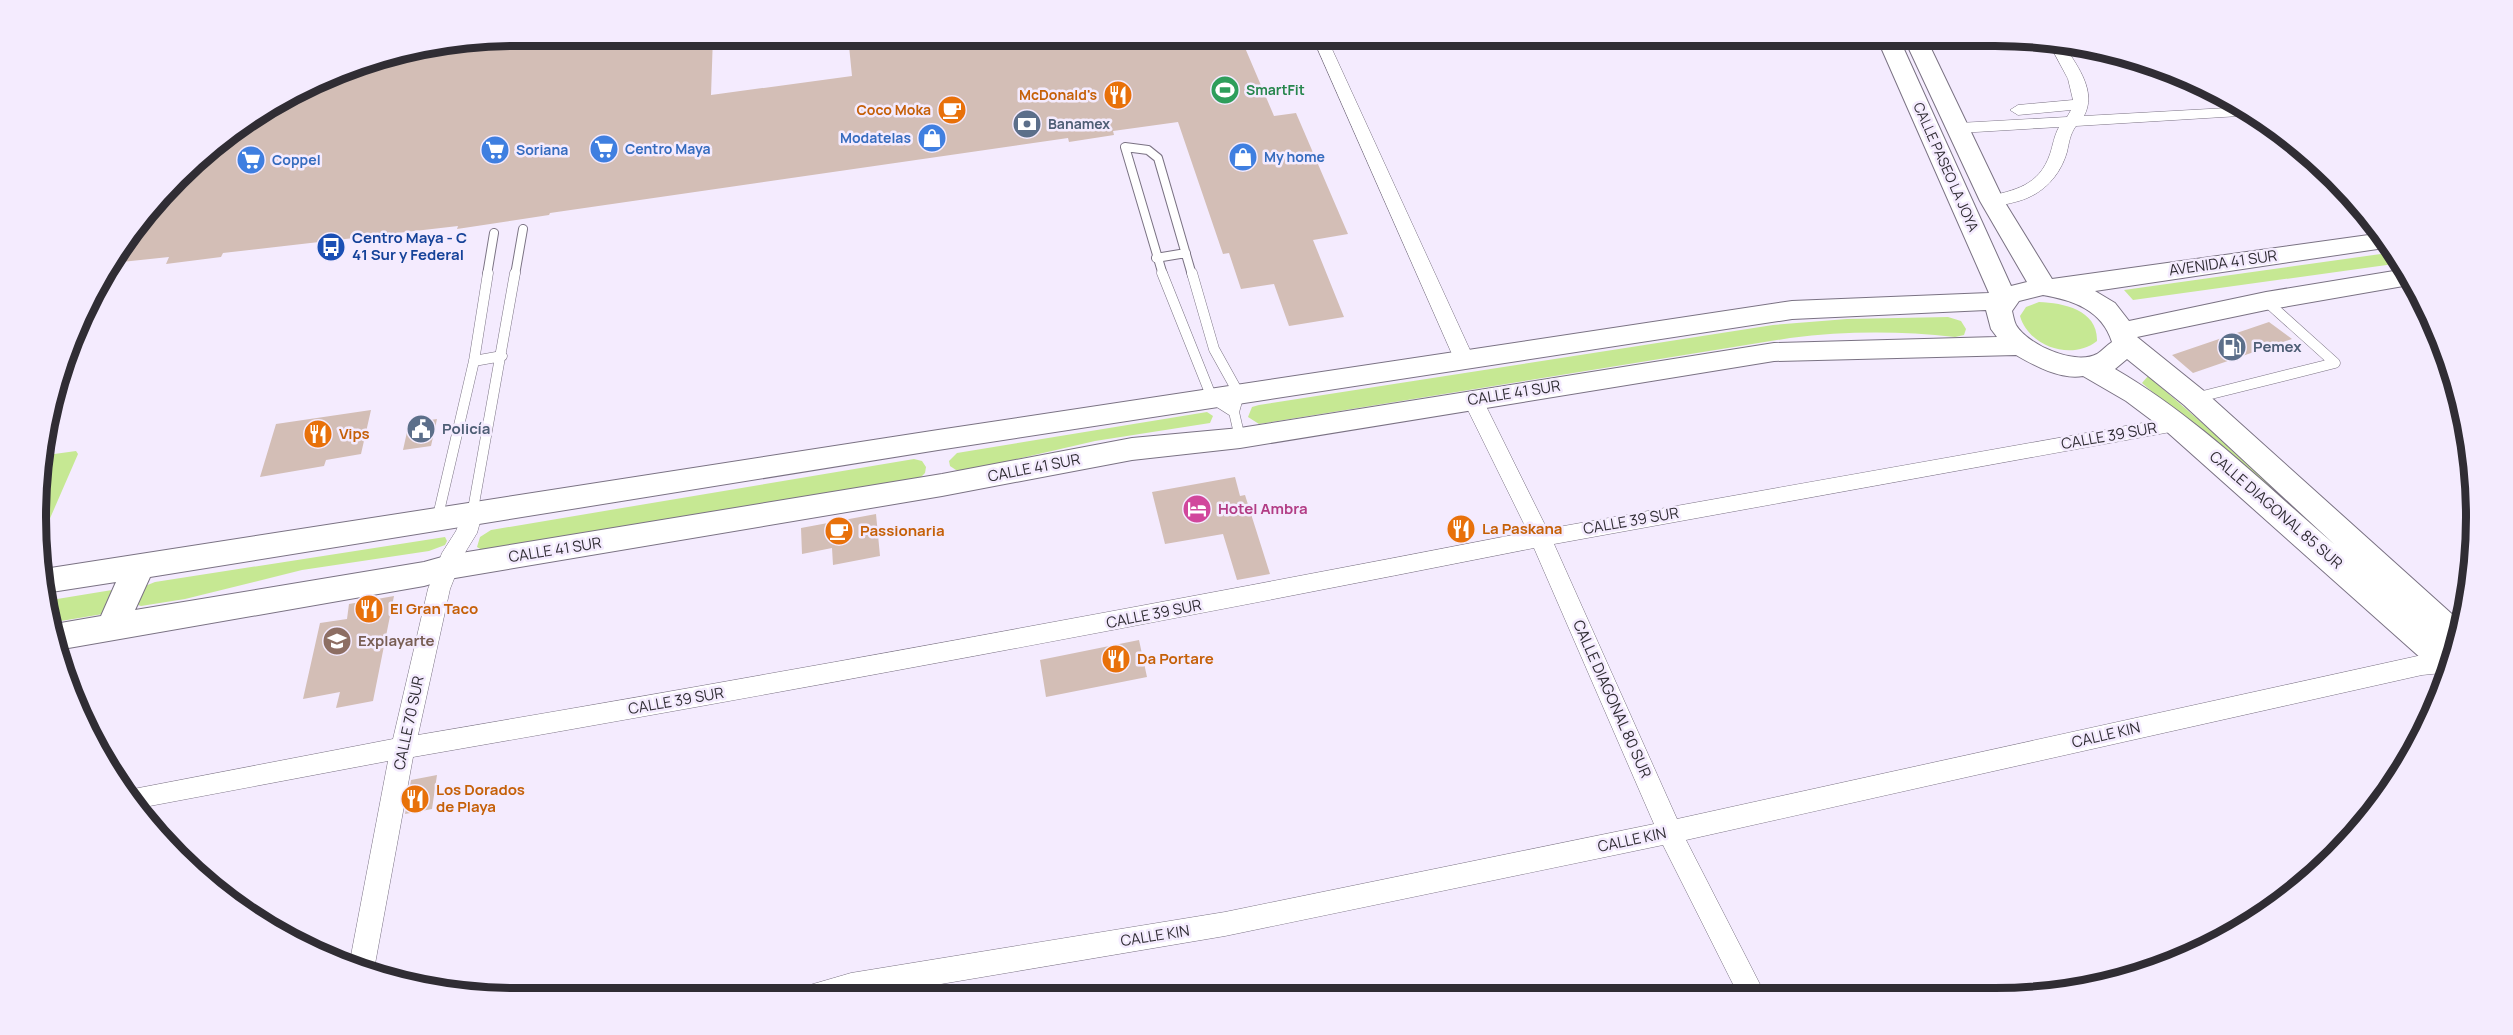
<svg xmlns="http://www.w3.org/2000/svg" width="2513" height="1035" font-family="Manrope,sans-serif">
	<rect width="100%" height="100%" fill="#f4ebfe"/>
	<!-- green -->
	<path fill="#c6e893" d="M2395 252 2401 263 2133 300 2124 290Z
		M2039 302C2064 303 2098 310 2097 341 2072 361 2029 347 2020 316L2026 307Z
		M1948 317 1961 321 1966 329 1964 335 1955 337C1899 331 1846 331 1790 338L1259 424 1248 417 1252 407 1259 405 1773 325 1847 319Z
		M2148 376 2445 633 2442 641 2142 383Z
		M1207 412 1213 416 1210 423 1095 441 970 470H956L950 466 949 461 957 453Z
		M76 451 78 454 48 523 43 527 40 456Z
		M914 459 922 461 926 467 925 473 920 478 482 550 477 547 480 537 491 530Z
		M445 537 447 541 445 545 429 551 302 570 185 599 141 606 135 604 145 586 155 582Z
		M112 590 118 592 103 614 49 623 45 601Z"/>
	<!-- building -->
	<path fill="#d3beb6" d="M518 36H713L711 95 852 76 848 36H1240L1274 116 1296 113 1348 234 1313 240 1344 317 1289 326 1274 284 1241 289 1229 253 1223 254 1178 122 1113 131 1114 135 1069 142 1068 138 550 213 549 215 457 229 458 226 223 253 221 257 166 264 169 257 112 263 200 155 277 100 362 62Z
		M2269 322 2292 339 2193 373 2172 355Z
		M371 410 361 454 326 460 324 466 260 477 276 424Z
		M437 419 431 446 403 450 409 423Z
		M1235 477 1240 496 1245 495 1270 574 1237 580 1223 534 1165 544 1152 492Z
		M876 514 880 556 833 565 832 548 802 554 801 528Z
		M394 596 373 701 336 708 340 692 303 699 320 623 347 619 349 604Z
		M1139 640 1147 677 1046 697 1040 660Z
		M437 775 432 809 405 814 411 780Z"/>
	<g fill="none" stroke-linecap="round" stroke-linejoin="round">
		<!-- lane-far1 casing -->
		<g stroke="#7a7283" stroke-width="10">
			<path id="lane-far1" d="M1156 258 1186 253
				M487 275 494 233
				M515 275 523 229
				M1163 275 1125 147 1148 150 1158 158 1192 275"/>
		</g>
		<!-- lane casing -->
		<g stroke="#7a7283" stroke-width="11">
			<path id="lane" d="M1162 273 1212 398 1234 412
				M1192 273 1214 349 1239 394 1234 412
				M474 361 502 356
				M2195 398 2335 363 2266 301
				M1234 412 1240 438
				M472 515 515 273
				M437 520 474 361 488 273"/>
		</g>
		<!-- street casing -->
		<g stroke="#7a7283" stroke-width="1">
			<path id="street" d="M1312 36H1326L1475 361 1472 366 1465 368 1458 366 1455 361Z
				M2050 45 2066 48C2078 67 2097 92 2084 116L2245 107 2256 115 2076 126C2070 134 2069 143 2067 152 2060 176 2043 194 2019 201 2008 204 1996 207 1986 205L1984 201 1986 197C2015 190 2039 186 2050 154 2053 145 2054 136 2059 127L1959 133 1951 128 1959 123 2067 117 2071 110 2018 115 2010 110 2018 105 2073 100 2068 79Z
				M1473 393 1480 395 1483 400 1547 529 2176 417 2183 419 2186 424 2183 429 2176 431 1554 544 1677 819 2422 655 2456 653 2452 672 2422 675 1686 840 1766 996H1739L1663 845 1225 936 858 998H793L796 989 851 973 1225 912 1654 824 1534 548C1162 622 788 692 413 757L373 975 363 974 349 966 388 761 139 808 123 791 393 739 428 589 442 553 456 531 465 509 472 507 479 509 482 515 477 533 463 556 450 589 418 735C789 672 1158 604 1528 532L1463 400 1466 395Z"/>
		</g>
		<!-- secondary casing -->
		<g stroke="#7a7283" stroke-width="2">
			<path id="secondary" d="M1876 36H1898L2011 286 2027 282 1980 201 1903 36H1925L2004 201 2052 279 2383 233 2391 247 2095 291 2115 303 2129 321 2266 292 2406 269 2415 284 2266 310 2137 337 2204 391 2463 624 2449 678 2441 676 2166 431 2126 401 2083 376C2061 380 2035 366 2016 355L1774 361 1240 448 1132 460 942 496 449 579 424 586 57 650 49 625 101 616 116 582 45 593 44 569 938 430 1792 301 1989 293ZM2043 295C2073 300 2102 310 2112 342 2107 345 2102 351 2097 354 2075 366 2028 345 2016 325 2014 321 2013 315 2012 311L2019 301ZM1986 310 1991 329 1997 337 1774 343 1240 428 1132 438 942 474 449 555 424 562 135 610 150 577 938 450 1792 319ZM2127 359 2184 405 2335 545C2264 484 2196 416 2115 369Z"/>
		</g>
		<!-- lane-far1 -->
		<use href="#lane-far1" stroke="#fff" stroke-width="8"/>
		<!-- lane -->
		<use href="#lane" stroke="#fff" stroke-width="10"/>
		<!-- street -->
		<use href="#street" fill="#fff" fill-rule="evenodd"/>
		<!-- secondary -->
		<use href="#secondary" fill="#fff" fill-rule="evenodd"/>
	</g>
	<!-- icons -->
	<defs>
		<g id="stadium-disc" transform="scale(1.5)"><circle r="9.5" fill="#2e9e5b" stroke="#f4ebfe"/><path d="M0-5a6.5 5 0 1 0 0 10a6.5 5 0 1 0 0-10ZM-3.5-1.8h7v3.6h-7Z" fill="#fff"/></g>
		<g id="restaurant-disc" transform="scale(1.5)"><circle r="9.5" fill="#e8710a" stroke="#f4ebfe"/><path d="M-5-6h1v4h1v-4h1v4h1v-4h1v5L-1.5 .5V6h-2V.5L-5-1ZM5-6V6H3V1.5H1.5Q1.5-4 5-6Z" fill="#fff"/></g>
		<g id="cafe-disc" transform="scale(1.5)"><circle r="9.5" fill="#e8710a" stroke="#f4ebfe"/><path d="M-5.5-4.5H6V0H3Q3 3.5 0 3.5H-2.5Q-5.5 3.5-5.5 0ZM3-3.2v2h1.7v-2ZM-6 4.5H4V6H-6Z" fill="#fff"/></g>
		<g id="bank-disc" transform="scale(1.5)"><circle r="9.5" fill="#5c6f8a" stroke="#f4ebfe"/><path d="M-6-4H6V4H-6ZM0-2.3a2.3 2.3 0 1 0 0 4.6a2.3 2.3 0 1 0 0-4.6Z" fill="#fff"/></g>
		<g id="shop-disc" transform="scale(1.5)"><circle r="9.5" fill="#3f7fe0" stroke="#f4ebfe"/><path d="M-5-2.5h2.3a2.7 3.5 0 0 1 5.4 0H5L5.5 6h-11ZM-1.5-2.5h3a1.5 2.3 0 0 0-3 0Z" fill="#fff"/></g>
		<g id="supermarket-disc" transform="scale(1.5)"><circle r="9.5" fill="#3f7fe0" stroke="#f4ebfe"/><path d="M-6-5.5h2.5l.6 2H6L4.5 2H-2.5L-4.4-4H-6ZM-1.5 3.2a1.3 1.3 0 1 0 .1 0ZM3 3.2a1.3 1.3 0 1 0 .1 0Z" fill="#fff"/></g>
		<g id="bus-disc" transform="scale(1.5)"><circle r="9.5" fill="#1a4fb4" stroke="#f4ebfe"/><path d="M-5-6H5V4H4V6H2V4H-2V6H-4V4H-5ZM-3.5-4V0h7V-4ZM-3.5 1.2v1.5H-2V1.2ZM2 1.2v1.5H3.5V1.2Z" fill="#fff"/></g>
		<g id="fuel-disc" transform="scale(1.5)"><circle r="9.5" fill="#5c6f8a" stroke="#f4ebfe"/><path d="M-5.5-6h7V0h2V4h1.3V-2.5L3-4.5l.8-.8L6-3V5H2.5V1h-1V6h-7ZM-4.2-4.7v3.2H.2V-4.7Z" fill="#fff"/></g>
		<g id="civic-disc" transform="scale(1.5)"><circle r="9.5" fill="#5c6f8a" stroke="#f4ebfe"/><path d="M-.6-6.5H3V-4.5H.6V-3L4-1V1h2V6H-6V1h2V-1L-.6-3ZM-1.2 2.5V6h2.4V2.5Z" fill="#fff"/></g>
		<g id="hotel-disc" transform="scale(1.5)"><circle r="9.5" fill="#d1479c" stroke="#f4ebfe"/><path d="M-6-4.5h1.5V1H6V5H4.5V3h-9V5H-6ZM-4 0a1.8 1.8 0 1 1 3.6 0ZM.5 0V-2.5h3Q6-2.5 6 0Z" fill="#fff"/></g>
		<g id="school-disc" transform="scale(1.5)"><circle r="9.5" fill="#8d6e63" stroke="#f4ebfe"/><path d="M0-5L7-2L0 1L-7-2ZM-4 1L0 2.5L4 1V4Q0 6-4 4Z" fill="#fff"/></g>
	</defs>
	<g fill-rule="evenodd">
		<use href="#stadium-disc" x="1225" y="90"/>
		<use href="#restaurant-disc" x="1118" y="95"/>
		<use href="#cafe-disc" x="952" y="110"/>
		<use href="#bank-disc" x="1027" y="124"/>
		<use href="#shop-disc" x="932" y="138"/>
		<use href="#supermarket-disc" x="604" y="149"/>
		<use href="#supermarket-disc" x="495" y="150"/>
		<use href="#shop-disc" x="1243" y="157"/>
		<use href="#supermarket-disc" x="251" y="160"/>
		<use href="#bus-disc" x="331" y="247"/>
		<use href="#fuel-disc" x="2232" y="347"/>
		<use href="#civic-disc" x="421" y="429"/>
		<use href="#restaurant-disc" x="318" y="434"/>
		<use href="#hotel-disc" x="1197" y="509"/>
		<use href="#restaurant-disc" x="1461" y="529"/>
		<use href="#cafe-disc" x="839" y="531"/>
		<use href="#restaurant-disc" x="369" y="609"/>
		<use href="#school-disc" x="337" y="641"/>
		<use href="#restaurant-disc" x="1116" y="659"/>
		<use href="#restaurant-disc" x="415" y="799"/>
	</g>
	<g text-anchor="middle" stroke-width="5" stroke-linejoin="round" paint-order="stroke">
		<!-- far-leisure labels -->
		<g font-size="14" font-weight="bold" fill="#27864d" stroke="#f4ebfe" text-anchor="start">
			<text x="1246" y="95">SmartFit</text>
		</g>
		<!-- far-food labels -->
		<g font-size="14" font-weight="bold" fill="#c56008" stroke="#f4ebfe" text-anchor="end">
			<text x="1097" y="100">McDonald's</text>
			<text x="931" y="115">Coco Moka</text>
		</g>
		<!-- far-service labels -->
		<g font-size="14" font-weight="bold" fill="#4e5e75" stroke="#f4ebfe" text-anchor="start">
			<text x="1048" y="129">Banamex</text>
		</g>
		<!-- far-shop labels -->
		<g font-size="14" font-weight="bold" fill="#366cbe" stroke="#f4ebfe" text-anchor="start">
			<text x="911" y="143" text-anchor="end">Modatelas</text>
			<text x="625" y="154">Centro Maya</text>
			<text x="516" y="155">Soriana</text>
			<text x="1264" y="162">My home</text>
			<text x="272" y="165">Coppel</text>
		</g>
		<!-- far-street labels -->
		<g font-size="14" fill="#302d34" stroke="#f4ebfe">
			<text transform="translate(1946 167) rotate(66)" y="5">CALLE PASEO LA JOYA</text>
		</g>
		<!-- transit labels -->
		<g font-size="15" font-weight="bold" fill="#164399" stroke="#f4ebfe" text-anchor="start">
			<text x="352" y="243">Centro Maya - C<tspan x="352" dy="17">41 Sur y Federal</tspan></text>
		</g>
		<!-- street labels -->
		<g font-size="15" fill="#302d34" stroke="#f4ebfe">
			<text transform="translate(2223 263) rotate(-8)" y="5">AVENIDA 41 SUR</text>
			<text transform="translate(1514 393) rotate(-9)" y="5">CALLE 41 SUR</text>
			<text transform="translate(2109 436) rotate(-10)" y="5">CALLE 39 SUR</text>
			<text transform="translate(1034 468) rotate(-11)" y="5">CALLE 41 SUR</text>
			<text transform="translate(2276 510) rotate(41)" y="5">CALLE DIAGONAL 85 SUR</text>
			<text transform="translate(1631 521) rotate(-10)" y="5">CALLE 39 SUR</text>
			<text transform="translate(555 550) rotate(-9)" y="5">CALLE 41 SUR</text>
			<text transform="translate(1154 614) rotate(-11)" y="5">CALLE 39 SUR</text>
			<text transform="translate(1612 699) rotate(66)" y="5">CALLE DIAGONAL 80 SUR</text>
			<text transform="translate(676 701) rotate(-10)" y="5">CALLE 39 SUR</text>
			<text transform="translate(409 723) rotate(-78)" y="5">CALLE 70 SUR</text>
			<text transform="translate(2106 735) rotate(-13)" y="5">CALLE KIN</text>
			<text transform="translate(1632 840) rotate(-12)" y="5">CALLE KIN</text>
			<text transform="translate(1155 936) rotate(-9)" y="5">CALLE KIN</text>
		</g>
		<!-- service labels -->
		<g font-size="15" font-weight="bold" fill="#4e5e75" stroke="#f4ebfe" text-anchor="start">
			<text x="2253" y="352">Pemex</text>
			<text x="442" y="434">Policía</text>
		</g>
		<!-- food labels -->
		<g font-size="15" font-weight="bold" fill="#c56008" stroke="#f4ebfe" text-anchor="start">
			<text x="339" y="439">Vips</text>
			<text x="1482" y="534">La Paskana</text>
			<text x="860" y="536">Passionaria</text>
			<text x="390" y="614">El Gran Taco</text>
			<text x="1137" y="664">Da Portare</text>
			<text x="436" y="795">Los Dorados<tspan x="436" dy="17">de Playa</tspan></text>
		</g>
		<!-- hotel labels -->
		<g font-size="15" font-weight="bold" fill="#b23c85" stroke="#f4ebfe" text-anchor="start">
			<text x="1218" y="514">Hotel Ambra</text>
		</g>
		<!-- education labels -->
		<g font-size="15" font-weight="bold" fill="#785e54" stroke="#f4ebfe" text-anchor="start">
			<text x="358" y="646">Explayarte</text>
		</g>
	</g>
	<!-- crop -->
	<path d="M0 0H2513V1035H0ZM517 46H1995A471 471 0 0 1 2466 517V517A471 471 0 0 1 1995 988H517A471 471 0 0 1 46 517V517A471 471 0 0 1 517 46Z" fill="#f4ebfe" fill-rule="evenodd"/>
	<path fill="none" stroke="#302d34" stroke-width="8" d="M517 46H1995A471 471 0 0 1 2466 517V517A471 471 0 0 1 1995 988H517A471 471 0 0 1 46 517V517A471 471 0 0 1 517 46Z"/>
</svg>
